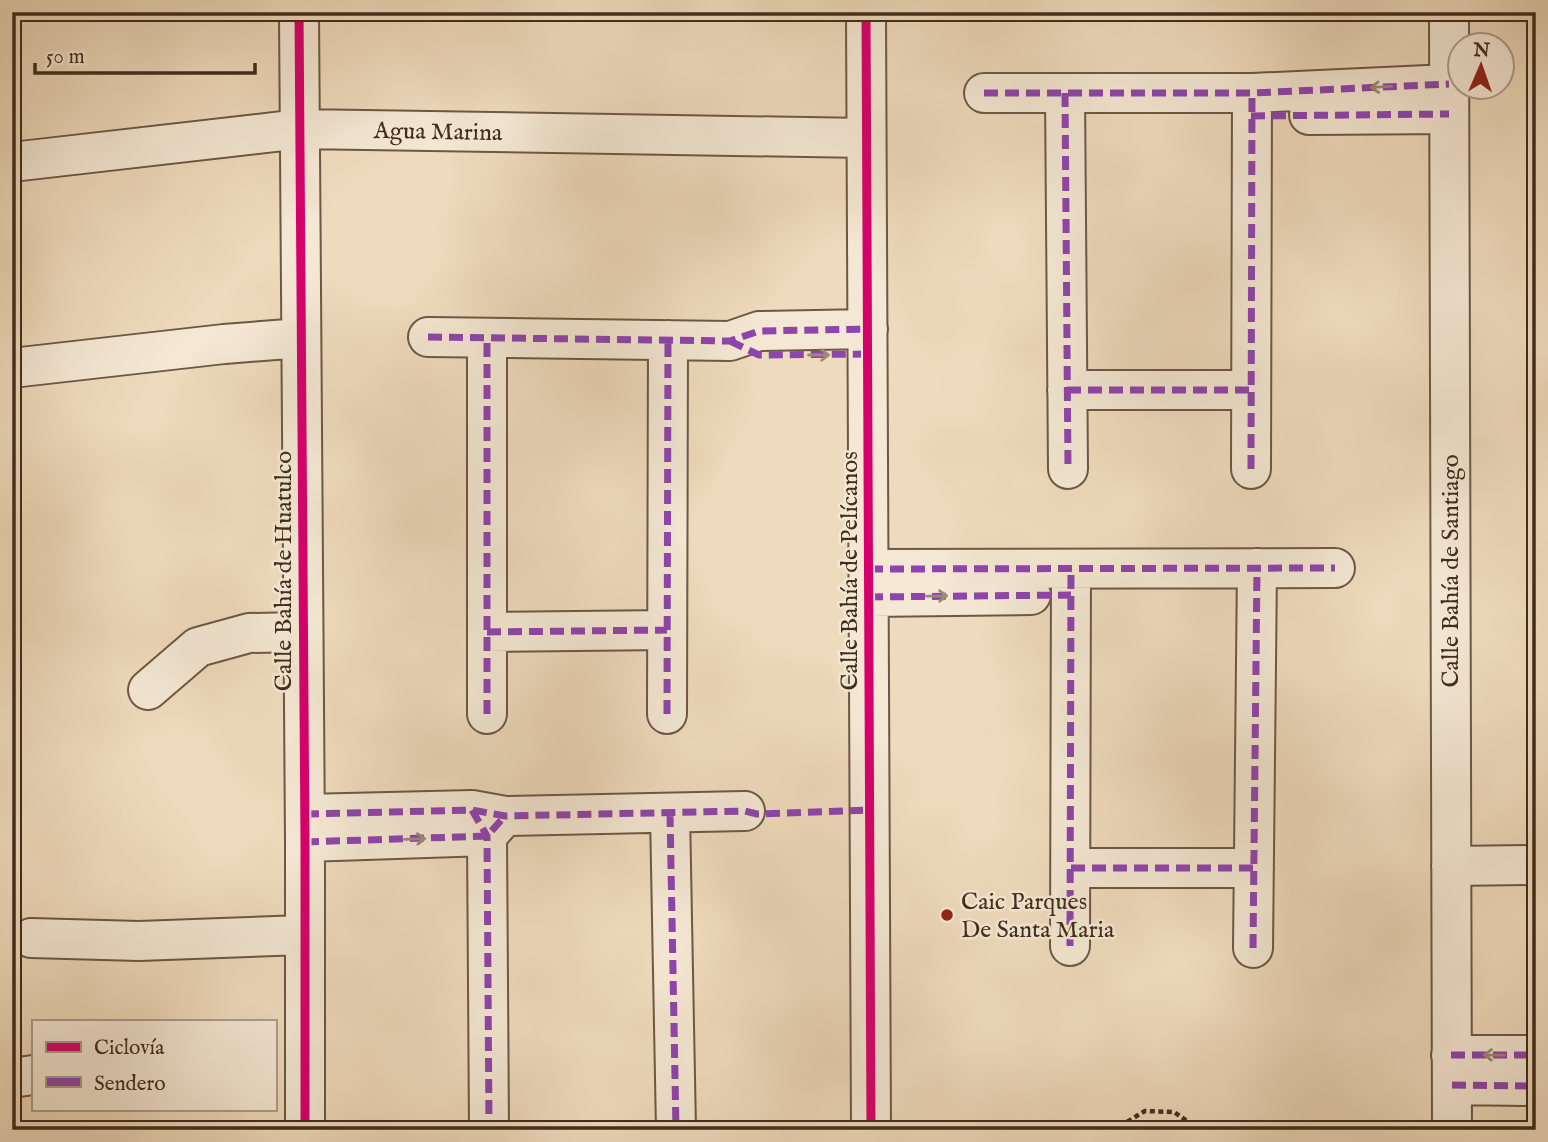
<svg xmlns="http://www.w3.org/2000/svg" width="1548" height="1142" font-family="'IM FELL English',serif">
	<rect width="100%" height="100%" fill="#eedabc"/>
	<filter id="stains"><feTurbulence type="fractalNoise" baseFrequency=".00286" numOctaves="4"/><feColorMatrix values="0 0 0 0 .2 0 0 0 0 .09 0 0 0 0 .02 0 0 0 .5 -.17"/></filter>
	<radialGradient id="worn" r=".72"><stop offset=".6" stop-color="#630" stop-opacity="0"/><stop offset="1" stop-color="#630" stop-opacity=".3"/></radialGradient>
	<g fill="none" stroke-linecap="round" stroke-linejoin="round">
		<!-- minor casing -->
		<g stroke="#6c5844" stroke-width="42">
			<path id="minor" d="M299 12 305 842V1130
				M866 12 871 1130
				M1449 12 1452 1130
				M984 93H1252L1449 84
				M1065 93 1068 469
				M1309 115 1449 114
				M12 162 300 129 866 138
				M428 337 730 341 759 331 868 329
				M12 368 224 344 301 338
				M1067 390H1251
				M1251 469 1252 93
				M869 569 1335 568
				M869 597 1031 595
				M487 632 667 630
				M148 690 198 647 249 633 302 632
				M487 714V338
				M667 714 668 340
				M472 810 487 836 489 1130
				M670 813 676 1130
				M305 814 472 810 505 816 745 811
				M305 842 487 836 502 819
				M1451 866 1536 865
				M1071 868H1254
				M31 938 139 941 303 935
				M1070 946 1071 569
				M1253 948 1257 568
				M1451 1055H1536
				M12 1078 33 1075
				M1452 1085 1536 1086"/>
		</g>
		<!-- path -->
		<path stroke="#412d1c" stroke-width="4.5" stroke-dasharray="5 3.5" stroke-linecap="butt" d="M1120 1126 1145 1111 1174 1112 1200 1130"/>
		<!-- minor -->
		<use href="#minor" stroke="#f4e7d3" stroke-width="38"/>
		<!-- quiet -->
		<path stroke="#8e44ad" stroke-width="7" stroke-dasharray="14 7" stroke-linecap="butt" d="M984 93H1252L1449 84
			M1065 93 1068 469
			M1251 116 1449 114
			M428 337 730 341 759 331 868 329
			M730 341 759 355 868 354
			M1067 390H1251
			M1251 469 1252 93
			M869 569 1335 568
			M869 597 1071 595
			M487 632 667 630
			M487 714V338
			M667 714 668 340
			M472 810 487 836 489 1130
			M670 813 676 1130
			M305 814 472 810 505 816 745 811 757 814 870 810
			M305 842 487 836 505 816
			M1071 868H1254
			M1070 946 1071 569
			M1253 948 1257 568
			M1451 1055H1536
			M1452 1085 1536 1086"/>
		<!-- cycleway casing -->
		<g stroke="#f4e7d3" stroke-width="13">
			<path id="cycleway" d="M299 12 305 842V1130
				M866 12 871 1130"/>
		</g>
		<!-- cycleway -->
		<use href="#cycleway" stroke="#d6006c" stroke-width="9"/>
	</g>
	<!-- one-way arrows -->
	<defs><path id="oneway-shaft" d="M-6 0H5M1.5-3L5.5 0L1.5 3" fill="none" stroke-width="1.6" stroke-linecap="round" stroke-linejoin="round" transform="scale(1.75)"/></defs>
	<g stroke="#9a8a78">
		<use href="#oneway-shaft" transform="translate(1381 87) rotate(177)"/>
		<use href="#oneway-shaft" transform="translate(819 355)"/>
		<use href="#oneway-shaft" transform="translate(937 596) rotate(-1)"/>
		<use href="#oneway-shaft" transform="translate(415 839) rotate(-2)"/>
		<use href="#oneway-shaft" transform="translate(1494 1055) rotate(-179)"/>
	</g>
	<!-- markers -->
	<circle fill="#8f2418" stroke="#f4e7d3" stroke-width="2.5" cx="947" cy="915" r="7"/>
	<g text-anchor="middle" stroke-width="5" stroke-linejoin="round" paint-order="stroke">
		<!-- street labels -->
		<g font-size="24" fill="#412d1c" stroke="#f4e7d3">
			<text transform="translate(438 131) rotate(1)" y="8">Agua Marina</text>
			<text transform="translate(283 571) rotate(-90)" y="8">Calle Bahía de Huatulco</text>
			<text transform="translate(849 571) rotate(-90)" y="8">Calle Bahía de Pelícanos</text>
			<text transform="translate(1450 571) rotate(-90)" y="8">Calle Bahía de Santiago</text>
		</g>
		<!-- poi labels -->
		<g font-size="24" fill="#412d1c" stroke="#f4e7d3" text-anchor="start">
			<text x="961" y="909">Caic Parques<tspan x="961" dy="28">De Santa Maria</tspan></text>
		</g>
	</g>
	<!-- margin -->
	<rect width="1548" height="1142" fill="none" stroke="#eedabc" stroke-width="42"/>
	<rect x="14" y="14" width="1520" height="1114" fill="none" stroke="#412d1c" stroke-width="3.5"/>
	<rect x="21" y="21" width="1506" height="1100" fill="none" stroke="#412d1c" stroke-width="2"/>
	<!-- legend -->
	<rect x="32" y="1020" width="245" height="91" fill="#f4e7d3" stroke="#ac9d8a" stroke-width="2"/>
	<rect x="46" y="1042" width="35" height="10" fill="#d6006c" stroke="#ac9d8a" stroke-width="2"/>
	<text x="94" y="1054" font-size="21" fill="#412d1c">Ciclovía</text>
	<rect x="46" y="1077" width="35" height="10" fill="#8e44ad" stroke="#ac9d8a" stroke-width="2"/>
	<text x="94" y="1090" font-size="21" fill="#412d1c">Sendero</text>
	<!-- north arrow -->
	<g transform="translate(1481 66) rotate(2)"><circle r="33" fill="#f4e7d3" stroke="#ac9d8a" stroke-width="2"/>
	<path d="M0-5L12 26L0 18L-12 26Z" fill="#8f2418"/>
	<text y="-10" font-size="19" font-weight="bold" text-anchor="middle" fill="#412d1c">N</text>
	</g>
	<!-- scale -->
	<path d="M35 63v10h220v-10" fill="none" stroke="#412d1c" stroke-width="3.5"/>
	<text x="46" y="63" font-size="21" fill="#412d1c" stroke="#f4e7d3" stroke-width="5" paint-order="stroke">50 m</text>
	<rect width="100%" height="100%" filter="url(#stains)"/>
	<rect width="100%" height="100%" fill="url(#worn)"/>
</svg>
